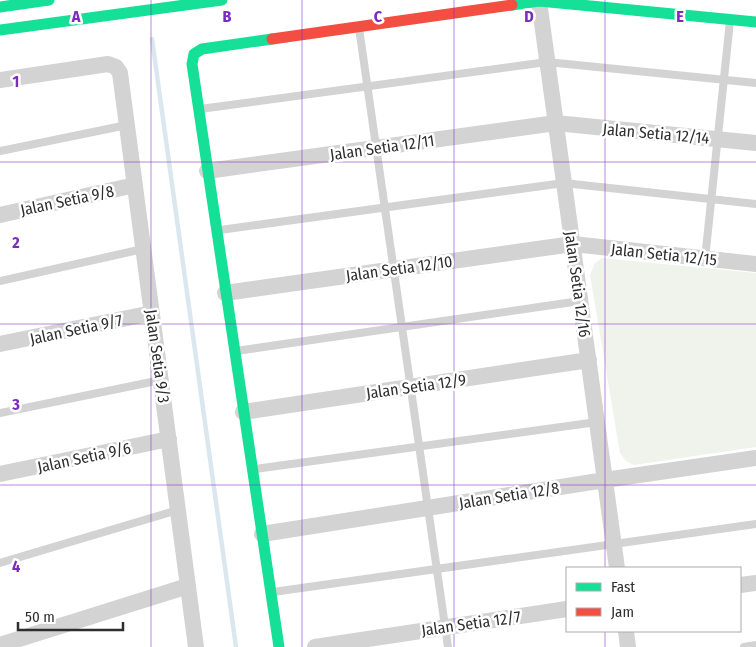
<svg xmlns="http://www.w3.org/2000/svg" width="756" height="647" font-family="'Fira Sans Condensed',sans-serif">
	<rect width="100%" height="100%" fill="#fff"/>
	<!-- green -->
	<path fill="#f0f3ec" d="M602 258 756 273V447L634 465 626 461 620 453 590 275 595 263Z"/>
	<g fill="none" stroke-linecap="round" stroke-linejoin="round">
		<!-- stream -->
		<path stroke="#dae7ef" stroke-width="4.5" d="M152 39 236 647"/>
		<!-- lane -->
		<path stroke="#d3d3d3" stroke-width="8" d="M359 28 448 647
			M200 109 547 62 756 83
			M0 151 127 125
			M220 230 564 183 756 204
			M705 259 730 21
			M0 281 143 249
			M236 351 580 301
			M0 413 161 380
			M255 469 597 422
			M0 563 178 510
			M273 592 756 524
			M744 647 756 645"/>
		<!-- street -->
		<path stroke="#d3d3d3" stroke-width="16" d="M539 1 617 568
			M0 80 108 64 116 67 120 73 196 647
			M207 171 556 123 756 143
			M0 215 135 185
			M225 293 573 244 756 264
			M0 344 152 313
			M243 412 589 360
			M0 474 169 439
			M262 534 605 480 756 458
			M740 585 756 583
			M626 631 628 647
			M0 645 188 586
			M315 647 567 609"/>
		<!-- fast -->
		<path stroke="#16e098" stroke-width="11" d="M512 5 539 1 756 22
			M0 7 49 0
			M0 30 222 0
			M272 39 202 49 194 54 192 64 279 647"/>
		<!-- jam -->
		<path stroke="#f24e42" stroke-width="11" d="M272 39 512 5"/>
	</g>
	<!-- grid -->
	<path fill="none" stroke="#7b2cbf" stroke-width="1" stroke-opacity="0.55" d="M151 0V647M302 0V647M454 0V647M605 0V568M0 162H756M0 324H756M0 485H756M605 631V647"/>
	<g text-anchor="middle" stroke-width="5" stroke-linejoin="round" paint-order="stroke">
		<!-- street labels -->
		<g font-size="16" fill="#2e2e2e" stroke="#fff">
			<text transform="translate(656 133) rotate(5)" y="6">Jalan Setia 12/14</text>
			<text transform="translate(382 147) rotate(-8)" y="6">Jalan Setia 12/11</text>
			<text transform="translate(67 200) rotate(-12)" y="6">Jalan Setia 9/8</text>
			<text transform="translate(664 254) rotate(6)" y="6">Jalan Setia 12/15</text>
			<text transform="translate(399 268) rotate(-8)" y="6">Jalan Setia 12/10</text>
			<text transform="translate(578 284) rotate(82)" y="6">Jalan Setia 12/16</text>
			<text transform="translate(76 329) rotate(-12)" y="6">Jalan Setia 9/7</text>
			<text transform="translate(158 356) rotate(82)" y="6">Jalan Setia 9/3</text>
			<text transform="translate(416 386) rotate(-8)" y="6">Jalan Setia 12/9</text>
			<text transform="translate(84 457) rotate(-12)" y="6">Jalan Setia 9/6</text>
			<text transform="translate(509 495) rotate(-9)" y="6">Jalan Setia 12/8</text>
			<text transform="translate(471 623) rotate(-8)" y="6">Jalan Setia 12/7</text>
		</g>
	</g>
	<g font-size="16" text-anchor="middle" font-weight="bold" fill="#7b2cbf" stroke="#fff" stroke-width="5" stroke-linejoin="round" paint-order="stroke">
		<text x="76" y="22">A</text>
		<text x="227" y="22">B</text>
		<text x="378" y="22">C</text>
		<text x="529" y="22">D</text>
		<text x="680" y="22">E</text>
		<text x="16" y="87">1</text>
		<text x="16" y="248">2</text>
		<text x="16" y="410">3</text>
		<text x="16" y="572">4</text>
	</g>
	<!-- legend -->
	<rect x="566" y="567" width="175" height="65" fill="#ffffff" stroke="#ababab"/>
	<rect x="576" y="583" width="25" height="8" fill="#16e098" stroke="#ababab"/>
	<text x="611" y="592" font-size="15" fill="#2e2e2e">Fast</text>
	<rect x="576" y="608" width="25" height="8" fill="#f24e42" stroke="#ababab"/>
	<text x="611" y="617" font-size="15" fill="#2e2e2e">Jam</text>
	<!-- scale -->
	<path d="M18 622v8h105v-8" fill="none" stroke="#2e2e2e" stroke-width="2.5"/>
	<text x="25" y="622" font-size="15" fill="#2e2e2e" stroke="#ffffff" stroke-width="4" paint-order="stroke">50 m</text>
</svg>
